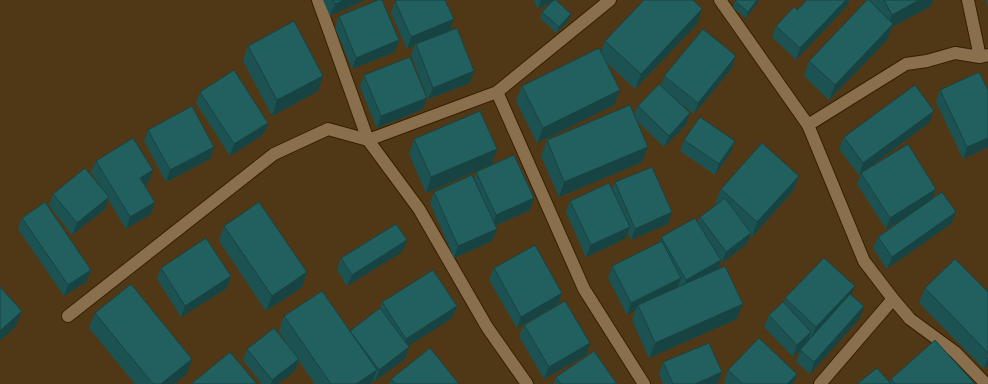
<svg xmlns="http://www.w3.org/2000/svg" width="988" height="384" font-family="'Sofia Sans Condensed',sans-serif">
	<rect width="100%" height="100%" fill="#503816"/>
	<g fill="none" stroke-linecap="round" stroke-linejoin="round">
		<!-- minor casing -->
		<g stroke="#351f00" stroke-width="14">
			<path id="minor" d="M318 0 368 140 419 209 487 327 527 384
				M720 0 808 125 864 261 893 299 820 384
				M968 0 980 57
				M497 92 584 289 644 384
				M808 125 906 64 927 61 955 53 980 57 988 55
				M893 299 910 319 955 352 986 384
				M68 316 274 154 328 129 368 140 497 92 610 0"/>
		</g>
		<!-- minor -->
		<use href="#minor" stroke="#8a6f4d" stroke-width="12"/>
	</g>
	<!-- wall -->
	<path fill="#1c5352" d="M323 0H365L330 16Z
		M533 0H556L569 20 556 33 540 18 542 12 552 2 538 9Z
		M759 0 746 18 733 8 735 1Z
		M870 0H933L931 6 892 27 888 39 829 100 804 76 809 61 871 2Z
		M986 0H988V8Z
		M395 1 454 19 450 30 470 83 428 99 411 55 415 45 407 49 391 13Z
		M848 5 796 60 772 37 776 26Z
		M339 16 399 40 395 52 352 69 335 28Z
		M697 24 635 89 606 62 620 90 614 105 537 143 516 101 522 86 601 52 605 41Z
		M248 46 318 91 272 116 243 61Z
		M732 68 694 114 676 100 690 113 686 125 664 147 637 121 642 162 559 197 541 156 547 140 634 115 638 106 661 86 664 76Z
		M364 75 423 109 377 128 360 87Z
		M940 90H988V147L963 159 936 102Z
		M200 92 264 134 230 156 196 103Z
		M930 122 859 175 839 149 844 137Z
		M148 130 210 159 166 182 144 141Z
		M414 139 492 164 426 193 409 154Z
		M684 140 735 141 731 152 715 175 680 151Z
		M96 161 149 182 144 185 151 214 126 229 108 199 105 209 72 235 49 205 53 194 101 187 91 172Z
		M476 172 530 210 495 226 492 241 454 258 430 203 434 192 474 179Z
		M861 173 936 189 932 199 952 223 887 269 873 248 878 237 913 212 886 229 857 184Z
		M799 176 793 191 752 237 750 235 747 244 722 263 720 261 718 269 737 319 649 358 632 320 636 310 627 315 608 278 612 266 660 242 661 237 698 222 700 217 716 205 715 204 721 189Z
		M615 182 668 224 631 240 628 233 625 239 586 257 566 212 570 201 612 190Z
		M22 218 87 281 64 296 18 229Z
		M224 226 307 272 302 287 266 311 219 241Z
		M407 240 402 252 347 286 337 270 341 258Z
		M161 268 231 276 227 288 181 317 157 279Z
		M494 268 562 293 558 304 517 328 489 280Z
		M925 288 988 292V365L984 369 919 303Z
		M851 295 860 318 810 374 796 362 801 350 793 357 764 327 769 315 784 302 785 298Z
		M382 302 457 306 452 318 408 346 405 359 375 381 373 379 372 384H315L299 361 295 371 278 384H262L243 360 247 349 288 345 279 331 284 316 350 331 380 309Z
		M95 313 187 374 174 384H135L89 328Z
		M524 325 590 343 586 355 544 379 519 336Z
		M663 362 718 383 716 384H663L659 374Z
		M728 370 793 384H726L724 382Z
		M556 377 617 384H554Z
		M391 379 459 384H389Z
		M891 379 975 384H857L889 382Z"/>
	<!-- shaded-wall -->
	<path fill="#174342" d="M344 0H365L330 16 335 4Z
		M541 0H555L538 9Z
		M757 0H759L746 18 748 12Z
		M846 0H849L848 5 796 60 800 48Z
		M919 0H933L931 6 892 27 888 39 829 100 835 85 887 30 892 15Z
		M702 9 697 24 635 89 641 74Z
		M571 14 569 20 556 33 559 27Z
		M454 19 450 30 416 44 415 45 407 49 411 37Z
		M399 40 395 52 352 69 356 58Z
		M736 56 732 68 694 114 698 103Z
		M474 71 470 83 428 99 433 88Z
		M323 76 318 91 272 116 277 100Z
		M620 90 614 105 537 143 543 128Z
		M427 98 423 109 377 128 381 116Z
		M934 111 930 122 859 175 863 163Z
		M690 113 686 125 664 147 669 136Z
		M268 123 264 134 230 156 234 144Z
		M988 138V147L963 159 967 147Z
		M735 141 731 152 715 175 719 164Z
		M214 147 210 159 166 182 170 170Z
		M648 147 642 162 559 197 564 182Z
		M497 149 492 164 426 193 431 177Z
		M153 170 149 182 135 190 140 178Z
		M799 176 793 191 752 237 757 222Z
		M936 189 931 201 886 229 890 218Z
		M109 197 105 209 72 235 77 223Z
		M534 198 530 210 492 227 496 215Z
		M155 202 151 214 126 229 130 217Z
		M672 212 668 224 631 240 635 229Z
		M956 212 952 223 887 269 892 257Z
		M630 227 625 239 586 257 591 245Z
		M497 229 492 241 454 258 458 246Z
		M751 233 747 244 722 263 726 252Z
		M407 240 402 252 347 286 352 275Z
		M721 260 717 272 682 292 686 280Z
		M91 270 87 281 64 296 68 285Z
		M307 272 302 287 266 311 272 296Z
		M231 276 227 288 181 317 185 306Z
		M681 278 677 289 638 305 636 310 627 315 631 303Z
		M855 286 850 298 811 338 816 327Z
		M562 293 558 304 517 328 521 317Z
		M743 304 737 319 649 358 655 343Z
		M457 306 452 318 402 350 406 339Z
		M864 306 860 318 810 374 814 362Z
		M22 311 16 326 0 341V331Z
		M811 332 807 344 793 357 797 345Z
		M590 343 586 355 544 379 549 367Z
		M409 347 405 359 375 381 379 370Z
		M988 357V365L984 369Z
		M192 359 187 374 174 384H161Z
		M299 359 295 371 278 384H271L272 380Z
		M377 370 371 384H356Z
		M722 372 718 383 716 384H695Z
		M797 374 793 384H787Z"/>
	<!-- building -->
	<path fill="#21605f" stroke="#174342" d="M333 0H344L335 4Z
		M378 0H382L399 40 356 58 339 16Z
		M398 0H445L454 19 411 37 395 1Z
		M554 0H556L571 14 559 27 542 12Z
		M644 0H693L702 9 641 74 605 41Z
		M736 0H757L748 12 735 1Z
		M807 0H846L800 48 776 26 794 7 797 10Z
		M867 0H869L893 24 835 85 809 61Z
		M884 0H919L892 15Z
		M294 21 323 76 277 100 248 46Z
		M457 28 474 71 433 88 416 44Z
		M703 29 736 56 698 103 664 76Z
		M599 48 620 90 543 128 522 86Z
		M410 57 427 98 381 116 364 75Z
		M234 70 268 123 234 144 200 92Z
		M979 72 988 90V138L967 147 940 90Z
		M659 84 690 113 669 136 638 106Z
		M915 85 934 111 863 163 844 137Z
		M630 105 648 147 564 182 547 140Z
		M192 106 214 147 170 170 148 130Z
		M480 111 497 149 431 177 414 139Z
		M700 117 735 141 719 164 684 140Z
		M133 138 153 170 140 178 155 202 130 217 96 161Z
		M762 143 799 176 757 222 721 189Z
		M908 144 936 189 890 218 861 173Z
		M514 155 534 198 496 215 476 172Z
		M652 167 672 212 635 229 615 182Z
		M85 168 109 197 77 223 53 194Z
		M472 175 497 229 458 246 434 192Z
		M609 183 630 227 591 245 570 201Z
		M942 192 956 212 892 257 878 237Z
		M725 198 751 233 726 252 700 217Z
		M45 202 91 270 68 285 22 218Z
		M259 202 307 272 272 296 224 226Z
		M695 218 721 260 686 280 661 237Z
		M396 224 407 240 352 275 341 258Z
		M206 238 231 276 185 306 161 268Z
		M662 241 681 278 631 303 612 266Z
		M535 245 562 293 521 317 494 268Z
		M824 258 855 286 816 327 785 298Z
		M955 259 988 292V353L925 288Z
		M725 266 743 304 655 343 638 305Z
		M433 270 457 306 406 339 382 302Z
		M131 284 192 359 161 384H153L95 313Z
		M0 287 22 311 0 331Z
		M322 291 377 370 356 384H331L284 316Z
		M850 294 864 306 814 362 800 350Z
		M565 301 590 343 549 367 524 325Z
		M783 302 811 332 797 345 769 315Z
		M380 308 409 347 379 370 350 331Z
		M274 328 299 359 272 380 247 349Z
		M759 338 797 374 787 384H743L728 370Z
		M935 340 975 384H895L891 379Z
		M709 343 722 372 695 384H673L663 362Z
		M430 348 459 384H395L391 379Z
		M594 351 617 384H561L556 377Z
		M230 352 257 384H191Z
		M877 368 891 384H857Z"/>
</svg>
